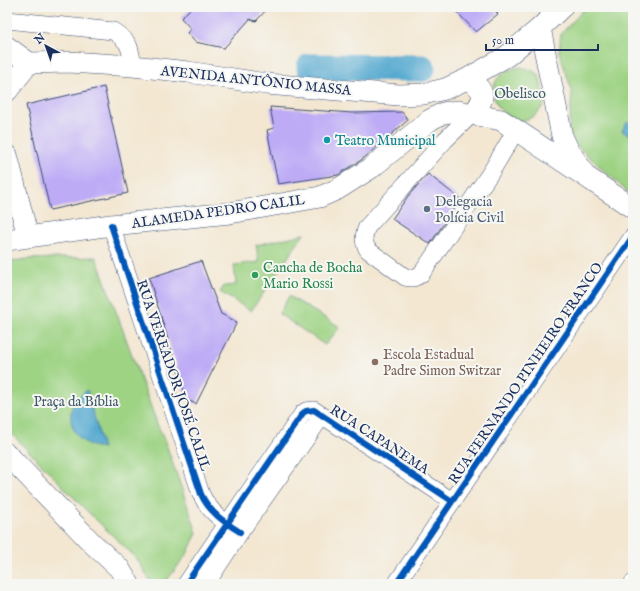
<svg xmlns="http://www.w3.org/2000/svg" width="640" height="591" font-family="'IM FELL English',serif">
	<rect width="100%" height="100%" fill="#f6f6f2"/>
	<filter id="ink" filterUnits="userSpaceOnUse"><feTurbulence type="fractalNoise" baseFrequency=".025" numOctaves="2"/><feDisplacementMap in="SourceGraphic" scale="8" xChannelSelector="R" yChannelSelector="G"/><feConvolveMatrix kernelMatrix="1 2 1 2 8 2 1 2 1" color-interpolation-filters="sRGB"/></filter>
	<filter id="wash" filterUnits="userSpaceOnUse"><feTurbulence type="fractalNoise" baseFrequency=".012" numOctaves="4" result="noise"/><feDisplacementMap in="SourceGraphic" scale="16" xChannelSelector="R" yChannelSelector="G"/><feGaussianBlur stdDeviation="0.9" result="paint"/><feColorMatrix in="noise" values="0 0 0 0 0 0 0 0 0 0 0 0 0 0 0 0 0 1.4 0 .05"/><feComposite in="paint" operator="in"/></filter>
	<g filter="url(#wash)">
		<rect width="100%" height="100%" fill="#f3e7d2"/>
		<!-- green -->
		<path fill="#9ed384" stroke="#5c8171" d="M586 7H633V197L574 143 569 132 572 91 559 52 561 34Z
			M519 67C527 68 533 70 539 75L545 103C516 153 461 79 519 67Z
			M304 234 251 311 220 292 224 286 236 285 234 265 259 262 256 245Z
			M96 257 158 426 166 444 197 533 187 554 164 584H152L137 559 86 510 7 429V262L27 259Z
			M289 296 340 327 325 345 279 314Z"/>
		<!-- water -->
		<path fill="#55a9d0" stroke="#386c97" d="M627 122 633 126V137L622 131Z
			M87 390 103 448C98 447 92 447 88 444 72 436 66 416 75 401 78 397 83 394 87 390Z"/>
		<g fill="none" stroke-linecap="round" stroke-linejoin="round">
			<!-- river -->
			<path stroke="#55a9d0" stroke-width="27" d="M310 67 422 68"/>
		</g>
		<g id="blocks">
			<!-- building -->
			<path fill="#bdabf6" d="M192 7H269L256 21 250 19 224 48 195 42 187 33 191 29 181 18Z
				M452 7H491L498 14 476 32Z
				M104 87 128 193 50 210 26 105Z
				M270 107 352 113 402 112 408 120 364 158 338 175 278 184 267 130 274 128Z
				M428 174 460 199 430 244 392 219 408 196Z
				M201 261 221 314 237 322 196 404 187 400 149 278Z"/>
		</g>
	</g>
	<g filter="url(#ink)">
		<use href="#blocks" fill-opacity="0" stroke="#3b4b6f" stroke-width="1"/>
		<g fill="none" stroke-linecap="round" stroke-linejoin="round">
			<!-- minor casing -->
			<g stroke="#3b4b6f" stroke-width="18">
				<path id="minor" d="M7 20 113 31C130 42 130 46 133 66
					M473 113 445 140 367 227C363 236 363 242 368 250L405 277C412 279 416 278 422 273L491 172 516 130
					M111 225 201 494C209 512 224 522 240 532
					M186 584 303 413 306 411 314 410 452 501
					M206 584 240 532 322 416
					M396 584 633 236
					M632 584 633 583"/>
			</g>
			<!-- major casing -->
			<g stroke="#3b4b6f" stroke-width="22">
				<path id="major" d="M540 28 562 136 568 149 582 170
					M7 47 29 63 69 62 133 66 188 72 266 84 399 95 423 94 445 89 467 79 507 56 540 28 562 7
					M467 79C485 89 487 98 473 113
					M7 91 29 63
					M7 155 28 237
					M7 240 111 225 230 213 320 197 338 189 371 168 430 120 443 113 458 111 501 120 633 208
					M7 454 93 544 119 568 129 584"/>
			</g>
			<!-- minor -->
			<use href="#minor" stroke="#fff" stroke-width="17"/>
			<!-- major -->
			<use href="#major" stroke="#fff" stroke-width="21"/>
			<!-- cycleway casing -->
			<g stroke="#f6f6f2" stroke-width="8">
				<path id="cycleway" d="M111 225 201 494C209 512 224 522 240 532
					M186 584 303 413 306 411 314 410 452 501
					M396 584 633 236"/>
			</g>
			<!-- cycleway -->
			<use href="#cycleway" stroke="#0057b8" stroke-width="6"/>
		</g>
	</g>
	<!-- markers -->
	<circle fill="#0f9aa8" stroke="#f6f6f2" stroke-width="1.5" cx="327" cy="140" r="4"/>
	<circle fill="#5c6f8a" stroke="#f6f6f2" stroke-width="1.5" cx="427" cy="209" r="4"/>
	<circle fill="#2e9e5b" stroke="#f6f6f2" stroke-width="1.5" cx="255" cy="275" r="4"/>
	<circle fill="#8d6e63" stroke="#f6f6f2" stroke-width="1.5" cx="375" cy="362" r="4"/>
	<g text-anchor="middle" stroke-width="4" stroke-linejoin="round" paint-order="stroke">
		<!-- street labels -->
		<g font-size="14" fill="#1b2f5e" stroke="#f6f6f2">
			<text transform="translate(256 80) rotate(6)" y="5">AVENIDA ANTÔNIO MASSA</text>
			<text transform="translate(218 211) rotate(-8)" y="5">ALAMEDA PEDRO CALIL</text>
			<text transform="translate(525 373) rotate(-56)" y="5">RUA FERNANDO PINHEIRO FRANCO</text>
			<text transform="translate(174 375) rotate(71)" y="5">RUA VEREADOR JOSÉ CALIL</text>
			<text transform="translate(380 439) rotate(33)" y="5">RUA CAPANEMA</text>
		</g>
		<!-- park labels -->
		<g font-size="14" fill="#3c5868" stroke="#f6f6f2">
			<text x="520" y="98">Obelisco</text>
			<text x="76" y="406">Praça da Bíblia</text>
		</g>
		<!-- culture labels -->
		<g font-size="14" fill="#0d838f" stroke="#f6f6f2" text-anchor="start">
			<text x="335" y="145">Teatro Municipal</text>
		</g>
		<!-- service labels -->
		<g font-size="14" fill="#4e5e75" stroke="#f6f6f2" text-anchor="start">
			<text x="435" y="206">Delegacia<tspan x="435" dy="16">Polícia Civil</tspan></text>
		</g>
		<!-- leisure labels -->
		<g font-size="14" fill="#27864d" stroke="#f6f6f2" text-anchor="start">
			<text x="263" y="272">Cancha de Bocha<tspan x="263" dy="16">Mario Rossi</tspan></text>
		</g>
		<!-- education labels -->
		<g font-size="14" fill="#785e54" stroke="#f6f6f2" text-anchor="start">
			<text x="383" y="359">Escola Estadual<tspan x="383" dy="16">Padre Simon Switzar</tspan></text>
		</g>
	</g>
	<!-- margin -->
	<rect width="640" height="591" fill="none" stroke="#f6f6f2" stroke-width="24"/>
	<!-- north arrow -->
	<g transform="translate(46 46) rotate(319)" stroke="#f6f6f2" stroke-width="3" paint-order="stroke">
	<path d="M0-3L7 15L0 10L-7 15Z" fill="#1b2f5e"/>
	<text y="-6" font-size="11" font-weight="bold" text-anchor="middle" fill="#1b2f5e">N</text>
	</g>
	<!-- scale -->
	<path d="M486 44v6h112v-6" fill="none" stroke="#1b2f5e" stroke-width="2"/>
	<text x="492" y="44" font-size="12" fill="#1b2f5e" stroke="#f6f6f2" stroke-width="3" paint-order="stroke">50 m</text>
</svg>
